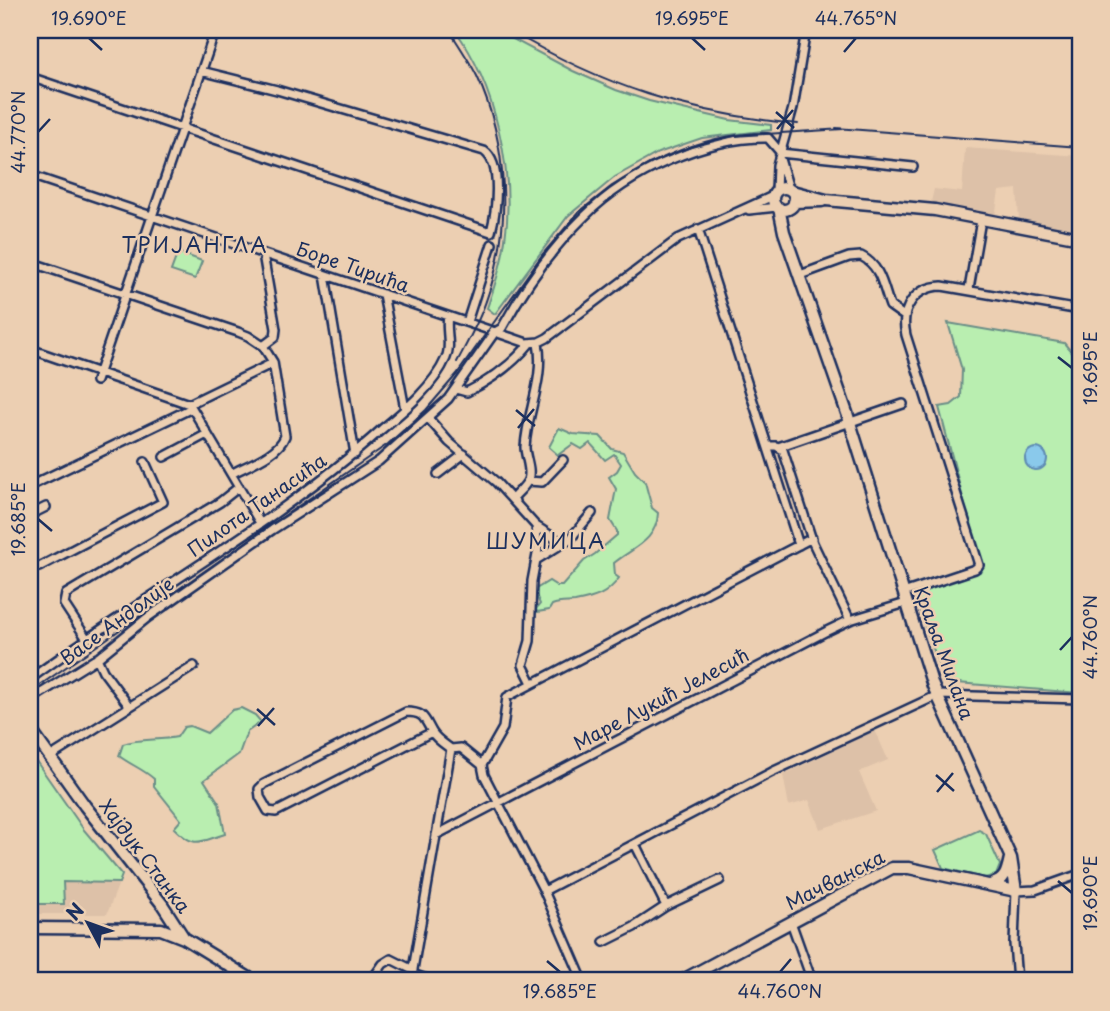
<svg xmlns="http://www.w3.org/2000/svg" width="1110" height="1011" font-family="'Playpen Sans',sans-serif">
	<rect width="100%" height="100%" fill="#eccfb2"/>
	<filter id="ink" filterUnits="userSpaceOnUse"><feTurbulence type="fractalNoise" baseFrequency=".0143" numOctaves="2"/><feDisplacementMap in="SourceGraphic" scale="14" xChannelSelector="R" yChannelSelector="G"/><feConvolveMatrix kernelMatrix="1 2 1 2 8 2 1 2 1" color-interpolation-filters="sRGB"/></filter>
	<g filter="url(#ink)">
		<!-- built -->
		<path fill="#ddc1a8" d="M965 148 1080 156V231L1019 220 1017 189 999 191 995 217 930 206 934 189 962 192Z
			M875 730 888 760 859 772 876 811 820 829 809 800 789 806 783 775Z
			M30 752 84 830 122 875 107 914H30Z"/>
		<!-- green -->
		<path fill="#b9eeb0" stroke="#6a8e87" stroke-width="2" d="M455 30H496L573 71 616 90 649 101 729 120 771 125V130L702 138 658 153 615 177 568 216 495 314 487 308C495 286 502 264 505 240 515 173 495 84 455 30Z
			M178 252 202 261 195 279 171 271Z
			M948 323 1064 343 1080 362V693L945 682 914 594 982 571 939 407 951 405 961 397 962 370Z
			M559 428 573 434 600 436 612 449 623 452 635 472 645 482 652 508 658 513C657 541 632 548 614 563L615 575 619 578C607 595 595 598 575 602 567 603 560 602 552 605L549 610 537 612 536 609 540 604 536 595V589L549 581 557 586H562L584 561 595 554 617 535V531L610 520 616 489 609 477 617 471 621 464 614 454 605 460 590 443 582 449 573 444 558 455 549 447Z
			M241 708 255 715 261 722 247 732 239 754 204 780 219 803 225 834C198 842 195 849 174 828L181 820 154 786V779C143 769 131 765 119 756L123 744C140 738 159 741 177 737L184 727 190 726 207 733 232 710Z
			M36 761 84 830 122 875 119 883 63 882 64 904H30V765Z
			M979 830 986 834 1000 865 996 875 985 878 943 868 935 850Z"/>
		<!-- water -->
		<path fill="#8ac9eb" stroke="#5e8bb3" stroke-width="2" d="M1025 459a11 11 0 1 1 22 0a11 11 0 1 1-22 0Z"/>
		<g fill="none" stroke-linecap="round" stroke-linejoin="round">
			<!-- street casing -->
			<g stroke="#1b2f5e" stroke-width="12">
				<path id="street" d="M30 77 491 232C496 212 503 164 484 151L277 90 201 71
					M780 153 913 167
					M780 159 789 189
					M30 175 495 332 527 343 539 342 547 338 678 239 775 195
					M776 192 777 165 793 108 806 30
					M749 210 777 207
					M698 229 799 545
					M30 262 238 332 248 336 263 346
					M325 275 355 454
					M800 275 849 257 861 256C881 266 883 287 890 306L904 316
					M969 289 981 220
					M383 294 405 409
					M467 322 492 244
					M30 349 189 404
					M96 381 209 49 213 37 211 30
					M456 389 467 392C491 380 513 364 530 343
					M192 408 260 523
					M428 418 449 442 496 482 536 526 538 549 532 581 530 641 523 665 532 683
					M768 446H776L783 450 813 543 850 620
					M778 447 903 404
					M164 457 207 434
					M231 474C247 465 278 455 285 436L273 362 263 346 275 337 276 329 263 254
					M438 474 464 454
					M528 481 542 482 563 460
					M30 486 192 408 189 404 273 363
					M515 502 514 497C519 491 525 487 528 480 532 470 525 457 525 447 527 411 545 379 538 343
					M30 515 46 507
					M536 526 562 543
					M536 560 570 539 592 513
					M30 563 33 567H39L163 502 145 462
					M903 593 975 569 979 565 906 335C900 309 914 287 942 286L1080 310
					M87 639 64 604 66 594 220 502 239 487
					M97 658 103 671 129 706
					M30 679C146 594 275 525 382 429 405 410 434 386 446 358 452 345 445 330 448 316
					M30 700 99 657 147 618 272 530 379 461 448 399 495 332 502 328C524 288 552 248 585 216 629 172 705 137 768 138L781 153
					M432 732 276 812 268 811 260 797 259 789 264 784 406 712C424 712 424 718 432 732 436 739 444 744 451 749
					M451 749 461 748 482 765 484 775 544 891 583 981
					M50 757 194 666
					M482 765 503 728 507 697 812 538
					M436 835 827 631 850 620 906 603
					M635 844 666 906
					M544 891 772 772 938 695 1080 699
					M791 922 812 981
					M604 942 634 927 666 906 720 880
					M412 974 433 981
					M371 981 383 964 391 959 413 970
					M411 981 451 749
					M1017 981 1014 943 1016 891 1035 890 1080 874"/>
			</g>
			<!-- secondary casing -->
			<g stroke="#1b2f5e" stroke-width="15">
				<path id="secondary" d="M773 199a11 11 0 1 1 22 0a11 11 0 1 1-22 0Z
					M792 191 826 200 935 210 1080 238
					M794 202 822 201
					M30 729 85 806 162 904 184 938 254 981
					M992 884C1006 880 1007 871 1010 858
					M30 928 161 929 184 938
					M681 981 892 868H909L1016 891 1011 858 933 686 847 413 784 232 779 208"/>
			</g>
			<!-- street -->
			<use href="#street" stroke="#eccfb2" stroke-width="7"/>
			<!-- secondary -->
			<use href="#secondary" stroke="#eccfb2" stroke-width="10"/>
			<!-- rail -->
			<path stroke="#1b2f5e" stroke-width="2" d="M449 30C459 45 469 60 477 76 508 143 512 229 487 298 480 320 468 341 457 362
				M509 30C603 86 689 114 798 124
				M836 128 1080 147
				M30 692 388 444 426 410 457 374 542 255 579 212 612 186 649 164 691 147 734 136 843 129"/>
		</g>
	</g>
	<!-- ticks -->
	<path fill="none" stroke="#1b2f5e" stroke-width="2.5" d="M89 38 102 50M692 38 705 50M844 52 856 38M776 112 794 128M777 129 793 110M38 132 50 119M1058 357 1072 368M516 410 535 426M518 428 534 409M38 519 52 531M1060 650 1072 637M257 709 275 725M258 726 274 708M936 775 954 791M937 792 953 773M1058 881 1072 893M547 961 560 972M780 972 791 959"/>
	<g text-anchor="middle" stroke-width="5" stroke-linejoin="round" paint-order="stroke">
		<!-- street labels -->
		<g font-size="19" fill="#1b2f5e" stroke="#eccfb2">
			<text transform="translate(353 267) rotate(19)" y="7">Боре Тирића</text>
			<text transform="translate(257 505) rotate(-35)" y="7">Пилота Танасића</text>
			<text transform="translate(117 621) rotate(-36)" y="7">Васе Андолије</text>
			<text transform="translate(944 653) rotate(70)" y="7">Краља Милана</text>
			<text transform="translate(661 699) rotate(-28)" y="7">Маре Лукић Јелесић</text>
			<text transform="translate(145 856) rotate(53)" y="7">Хајдук Станка</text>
			<text transform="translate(835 880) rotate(-27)" y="7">Мачванска</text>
		</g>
		<!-- neighbourhood labels -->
		<g font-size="21" letter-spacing="2" fill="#1b2f5e" stroke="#eccfb2">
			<text x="195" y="253">ТРИЈАНГЛА</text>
			<text x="546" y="549">ШУМИЦА</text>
		</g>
	</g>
	<!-- margin -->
	<rect width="1110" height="1011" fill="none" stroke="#eccfb2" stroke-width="77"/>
	<!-- north arrow -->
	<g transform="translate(88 923) rotate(311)" stroke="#eccfb2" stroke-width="5" paint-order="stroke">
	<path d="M0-5L12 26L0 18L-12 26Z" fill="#1b2f5e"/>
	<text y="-10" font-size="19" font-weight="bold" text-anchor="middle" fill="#1b2f5e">N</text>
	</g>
	<rect x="38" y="38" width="1034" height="934" fill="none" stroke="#1b2f5e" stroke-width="2.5"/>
	<g font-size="18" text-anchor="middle" fill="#1b2f5e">
		<text x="89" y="25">19.690°E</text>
		<text x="692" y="25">19.695°E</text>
		<text x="856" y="25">44.765°N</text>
		<text transform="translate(19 132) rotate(-90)" y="6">44.770°N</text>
		<text transform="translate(1091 368) rotate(-90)" y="6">19.695°E</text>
		<text transform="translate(19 519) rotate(-90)" y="6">19.685°E</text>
		<text transform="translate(1091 637) rotate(-90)" y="6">44.760°N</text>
		<text transform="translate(1091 893) rotate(-90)" y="6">19.690°E</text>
		<text x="560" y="998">19.685°E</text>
		<text x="780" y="998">44.760°N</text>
	</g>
</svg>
